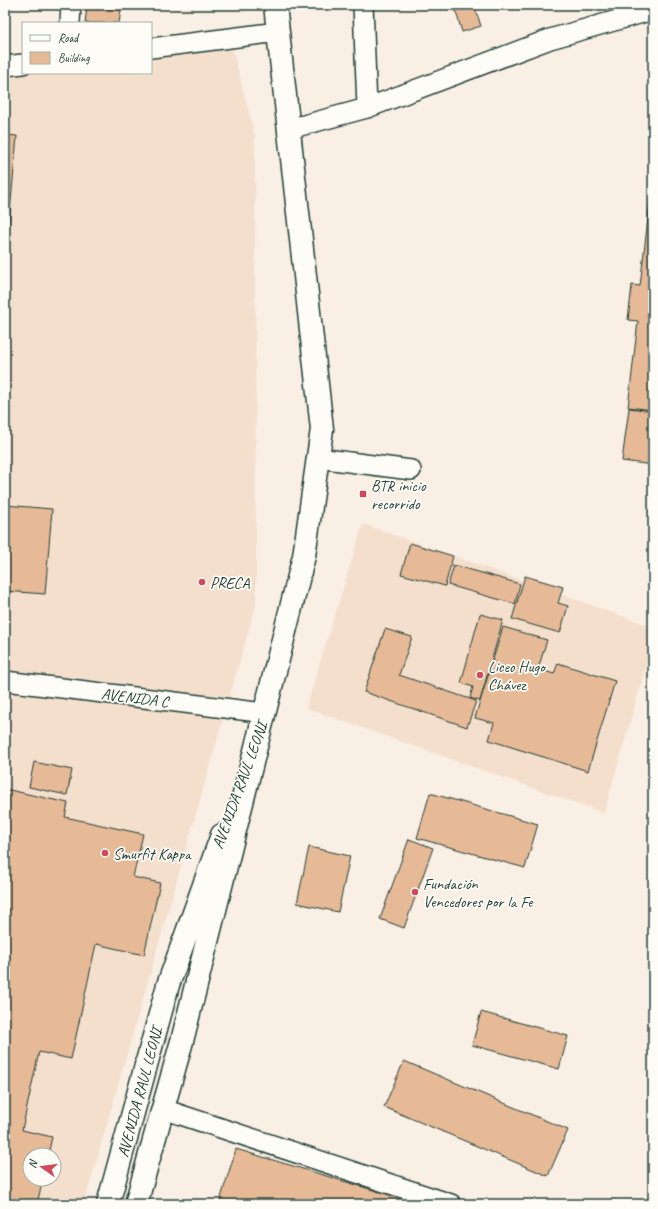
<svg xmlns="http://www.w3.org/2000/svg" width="658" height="1209" font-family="Caveat,sans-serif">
	<rect width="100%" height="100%" fill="#f9efe4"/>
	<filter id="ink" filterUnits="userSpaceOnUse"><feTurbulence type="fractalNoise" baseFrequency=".025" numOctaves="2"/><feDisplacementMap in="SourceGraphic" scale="8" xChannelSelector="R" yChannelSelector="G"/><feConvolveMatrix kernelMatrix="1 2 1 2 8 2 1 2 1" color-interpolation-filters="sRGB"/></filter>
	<g filter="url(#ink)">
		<!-- built -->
		<path fill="#f4dfcd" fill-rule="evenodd" d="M230 39 255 136 256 605 84 1204H5V68L23 73H151V49ZM30 1155H54V1179H30Z
			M363 524 653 627V642L604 813 306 708Z"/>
		<!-- building -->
		<path fill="#e7ba97" stroke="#1f3d34" d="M454 5H474L481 26 462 32Z
			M537 5H554L538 10Z
			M87 6 121 10 119 23H85Z
			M5 21 9 50 5 51Z
			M5 135 17 136 5 267Z
			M653 155V178H650Z
			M651 193H653V410L628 407 638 321 628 320 632 285 640 286Z
			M629 408 653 411V465L622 461Z
			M5 505 52 509 45 594 5 591Z
			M410 543 453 556 445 586 401 574Z
			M454 565 520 584 515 604 448 585Z
			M525 576 563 587 558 603 568 606 560 633 512 619Z
			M480 614 503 620 480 701 470 698 473 687 461 683Z
			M503 627 547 640 538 669 554 674 558 663 615 681 588 771 489 740 494 723 475 718Z
			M385 629 412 637 399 675 476 701 467 727 364 692Z
			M34 762 72 770 67 795 29 787Z
			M5 789 68 803 65 817 143 834 133 877 160 883 144 955 96 944 71 1059 39 1052 22 1130 52 1137 48 1155H30V1179H43L37 1204H5Z
			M430 793 538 824 525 868 417 838Z
			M409 839 433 848 404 928 380 919Z
			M309 847 350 856 338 912 297 903Z
			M481 1012 568 1036 559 1069 472 1045Z
			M404 1061 568 1130 548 1176 384 1107Z
			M236 1149 420 1204H219Z"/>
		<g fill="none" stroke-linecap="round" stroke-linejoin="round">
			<!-- minor casing -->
			<g stroke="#1f3d34" stroke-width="22">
				<path id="minor" d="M363 5 367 108
					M70 23 71 5
					M151 48 278 32
					M5 66 23 64
					M289 129 367 108 550 39 653 10
					M318 458 411 470
					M5 681 265 713
					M163 1109 451 1204"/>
			</g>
			<!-- secondary casing -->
			<g stroke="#1f3d34" stroke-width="25">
				<path id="secondary" d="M108 1204 168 985 222 835
					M136 1204 182 1041 304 556 322 429 275 5"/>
			</g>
			<!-- minor -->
			<use href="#minor" stroke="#fdfcf7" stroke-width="19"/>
			<!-- secondary -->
			<use href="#secondary" stroke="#fdfcf7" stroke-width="22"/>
		</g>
	</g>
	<!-- markers -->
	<g fill="#d1495b" stroke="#fdfcf7" stroke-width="1.5">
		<rect x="359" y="490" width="8" height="8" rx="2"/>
		<circle cx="202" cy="582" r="4"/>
		<circle cx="480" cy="675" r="4"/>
		<circle cx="105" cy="853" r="4"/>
		<circle cx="415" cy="892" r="4"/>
	</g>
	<g text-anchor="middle" stroke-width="3.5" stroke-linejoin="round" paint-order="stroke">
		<!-- poi labels -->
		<g font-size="16" fill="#1f3d34" stroke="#fdfcf7" text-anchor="start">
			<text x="371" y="491">BTR inicio<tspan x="371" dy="18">recorrido</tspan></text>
			<text x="210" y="588">PRECA</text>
			<text x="488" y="672">Liceo Hugo<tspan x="488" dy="18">Chávez</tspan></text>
			<text x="113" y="859">Smurfit Kappa</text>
			<text x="423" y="889">Fundación<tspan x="423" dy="18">Vencedores por la Fe</tspan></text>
		</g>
		<!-- street labels -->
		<g font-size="16" fill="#1f3d34" stroke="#fdfcf7">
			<text transform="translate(135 697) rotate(7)" y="6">AVENIDA C</text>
			<text transform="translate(239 785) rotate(-70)" y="6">AVENIDA RAUL LEONI</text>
			<text transform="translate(139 1092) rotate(-75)" y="6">AVENIDA RAUL LEONI</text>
		</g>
	</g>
	<!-- margin -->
	<rect width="658" height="1209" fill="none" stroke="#fdfcf7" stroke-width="20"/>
	<rect x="10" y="10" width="638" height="1189" fill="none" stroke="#1f3d34" stroke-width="1.5" filter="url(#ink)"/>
	<!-- legend -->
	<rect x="22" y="22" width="130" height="52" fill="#fdfcf7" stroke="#a4b0a9"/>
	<rect x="30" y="35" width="20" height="6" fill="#fdfcf7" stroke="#a4b0a9"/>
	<text x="58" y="42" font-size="12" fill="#1f3d34">Road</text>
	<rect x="30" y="52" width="20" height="12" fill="#e7ba97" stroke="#a4b0a9"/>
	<text x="58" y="62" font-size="12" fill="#1f3d34">Building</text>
	<!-- north arrow -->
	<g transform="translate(42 1167) rotate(284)"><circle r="19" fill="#fdfcf7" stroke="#a4b0a9"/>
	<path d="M0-3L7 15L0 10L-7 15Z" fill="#d1495b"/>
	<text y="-6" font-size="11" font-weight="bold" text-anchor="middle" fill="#1f3d34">N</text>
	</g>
</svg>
